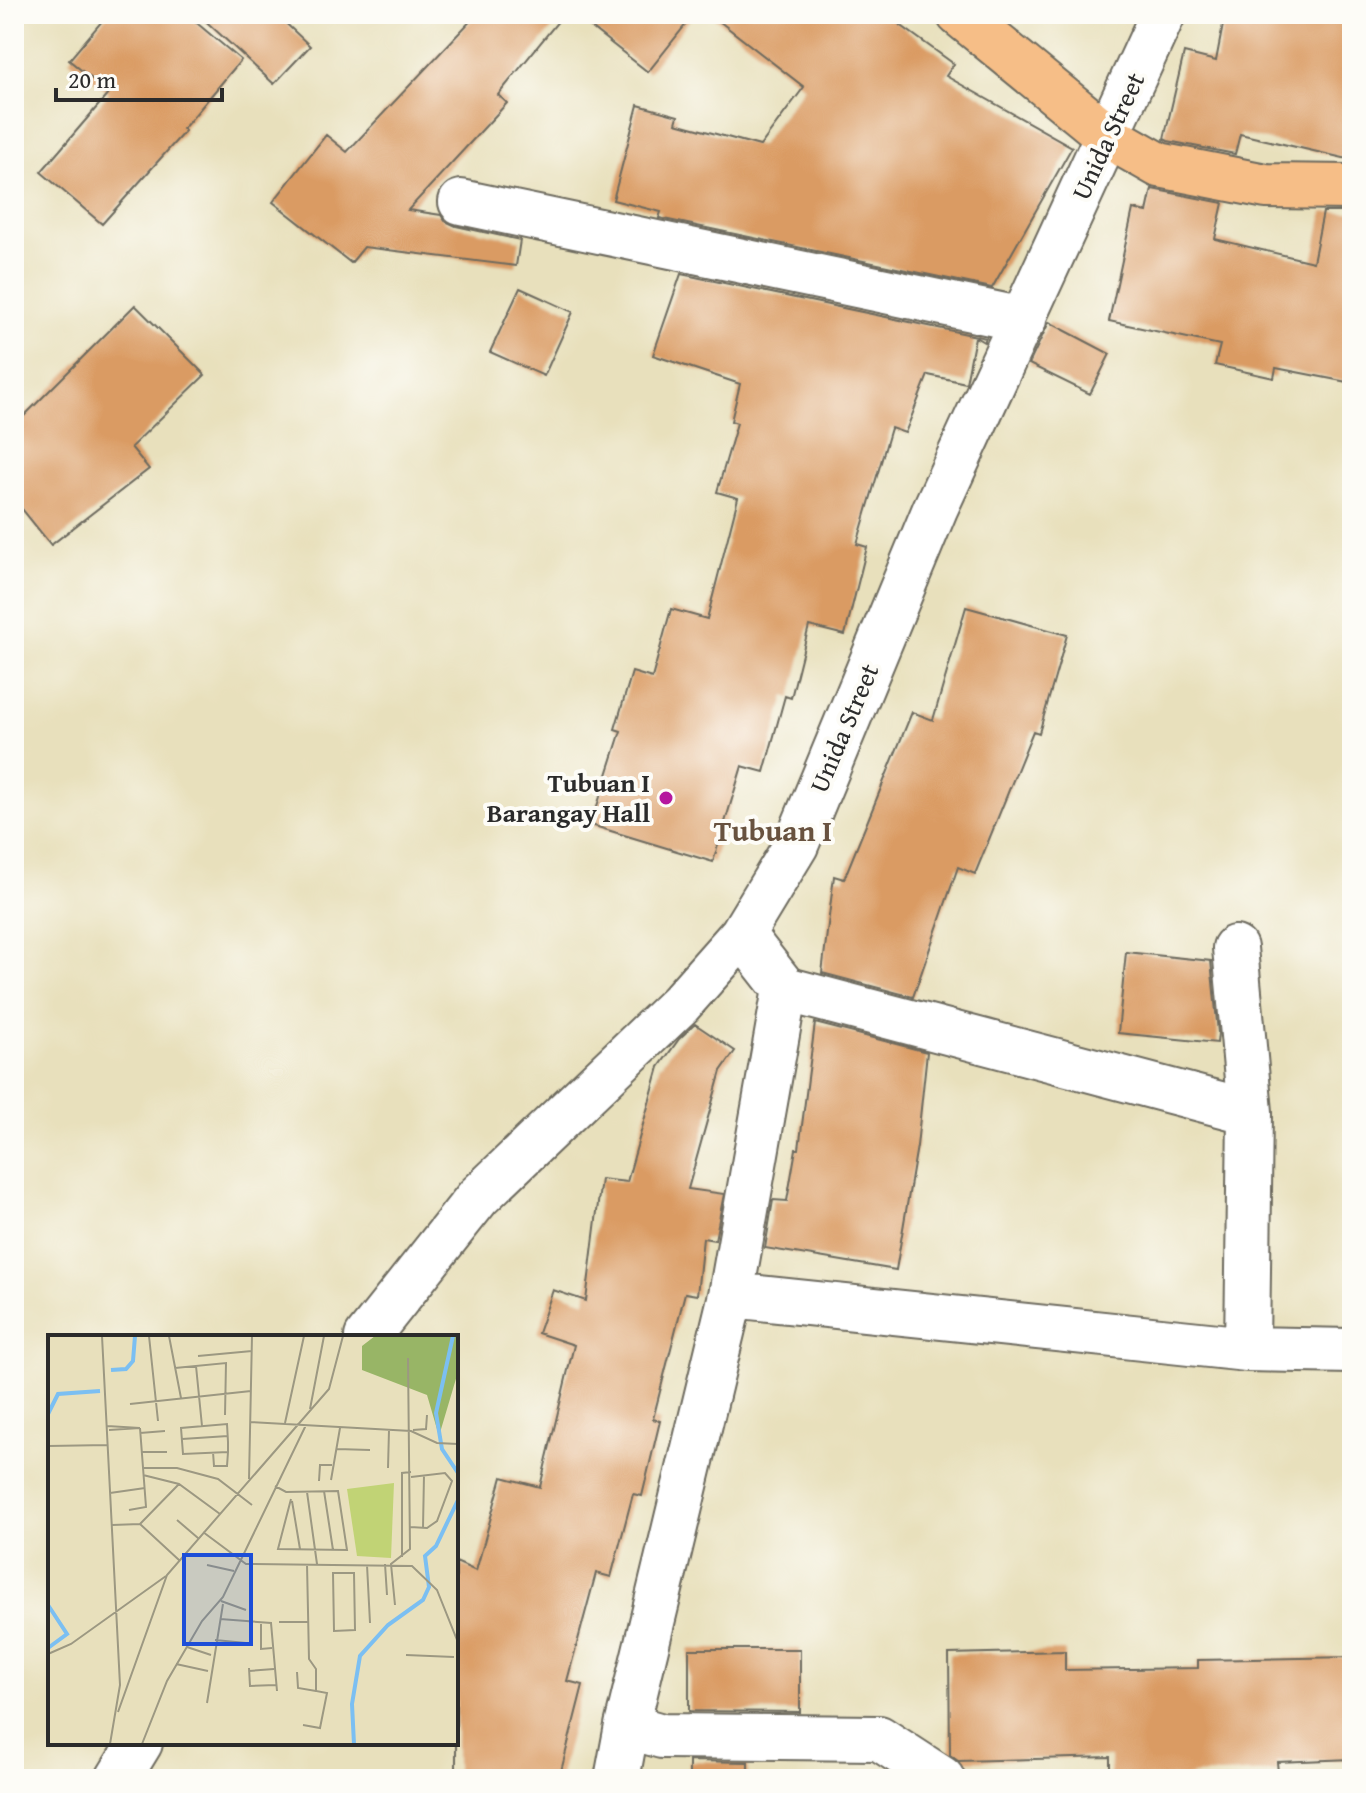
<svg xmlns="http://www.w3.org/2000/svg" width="1366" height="1793" font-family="'Gentium Book Plus',serif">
	<rect width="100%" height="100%" fill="#fdfcf7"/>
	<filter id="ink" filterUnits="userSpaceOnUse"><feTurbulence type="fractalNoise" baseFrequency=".0125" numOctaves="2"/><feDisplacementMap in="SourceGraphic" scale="16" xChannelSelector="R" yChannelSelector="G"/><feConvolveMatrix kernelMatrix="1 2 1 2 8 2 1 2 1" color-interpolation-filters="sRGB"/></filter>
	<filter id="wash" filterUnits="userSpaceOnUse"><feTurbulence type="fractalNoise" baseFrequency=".006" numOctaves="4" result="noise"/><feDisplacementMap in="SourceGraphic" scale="32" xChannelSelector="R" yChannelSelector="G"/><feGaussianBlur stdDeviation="1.8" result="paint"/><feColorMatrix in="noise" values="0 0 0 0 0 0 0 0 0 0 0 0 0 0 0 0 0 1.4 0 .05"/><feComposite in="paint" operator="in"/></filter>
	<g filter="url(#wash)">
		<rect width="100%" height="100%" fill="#e8e0bc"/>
		<g id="blocks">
			<!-- building -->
			<path fill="#da9b64" d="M108 14H186L241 60 183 129 185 131 102 224 41 172 109 93 69 60Z
				M198 14H276L310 46 274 84Z
				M477 14H564L498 95 507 103 408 210 441 215 445 221 456 226 520 240 516 266 364 247 351 263 273 202 326 135 347 152Z
				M574 14H694L648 72Z
				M710 14H885L954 64 946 76 1072 147 992 288 659 218 661 212 613 200 638 105 678 116 676 123 760 146 804 87Z
				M1225 14H1352V160L1240 134 1235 154 1168 141 1164 139 1184 53 1216 61Z
				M1152 189 1223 203 1215 239 1313 262 1323 212H1352V383L1276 368 1274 378 1215 365 1220 345 1109 321 1133 209 1147 212Z
				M681 274 986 338 984 342 975 337 966 383 928 375 905 433 891 428 857 544 867 547 845 635 809 626 791 698 785 696 764 772 742 766 713 862 591 825 621 731 615 729 632 672 652 678 671 609 707 619 738 498 717 492 737 423 731 421 740 384 653 355Z
				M520 288 573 312 544 376 490 352Z
				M135 305 205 375 131 447 149 469 51 545 14 499V426Z
				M1049 322 1110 354 1090 394 1029 364Z
				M966 607 1067 635 1039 733 1033 731 975 874 958 867 913 997 822 973 834 876 844 879 912 712 933 720Z
				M1126 952 1211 961 1218 1033 1217 1043 1118 1033Z
				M815 1023 927 1052 917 1146 896 1270 765 1248 773 1200 787 1201 796 1149H799Z
				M695 1024 735 1051 721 1071 688 1189 724 1194 715 1240 703 1238 697 1295 685 1293 653 1419 660 1421 642 1496 633 1494 611 1577 596 1573 567 1681 583 1685 559 1779H456V1562L476 1571 502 1477 540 1487 574 1345 538 1333 553 1290 586 1301 601 1179 627 1182 659 1067 679 1039Z
				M689 1649H800V1712L689 1711Z
				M1065 1651V1670L1198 1668V1660L1352 1657V1759L1277 1762 1278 1772 1192 1775V1777L1110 1778V1757L958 1761 950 1755 949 1654Z
				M689 1761 748 1762V1779H689Z"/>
		</g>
	</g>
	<g filter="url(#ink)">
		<use href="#blocks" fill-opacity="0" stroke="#6d6a5e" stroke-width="2"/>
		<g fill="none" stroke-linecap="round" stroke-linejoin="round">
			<!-- minor casing -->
			<g stroke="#6d6a5e" stroke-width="48">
				<path id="minor" d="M461 202 1024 320
					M742 934 785 989 1250 1112
					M1235 948 1250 1112 1247 1349
					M731 1295 1247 1349 1352 1351
					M367 1337 478 1197 680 1004 742 934 796 845 935 509 1163 14
					M627 1726 662 1736 879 1738 942 1779
					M118 1779 140 1743
					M617 1779 627 1726 731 1295 785 989"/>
			</g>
			<!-- major casing -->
			<g stroke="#6d6a5e" stroke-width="48">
				<path id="major" d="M959 14 1108 136 1159 165 1266 186 1352 187"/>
			</g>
			<!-- minor -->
			<use href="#minor" stroke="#fff" stroke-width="44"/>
			<!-- major -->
			<use href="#major" stroke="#f6be87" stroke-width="44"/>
		</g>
	</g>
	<!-- markers -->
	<circle fill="#b5179e" stroke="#fdfcf7" stroke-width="3" cx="666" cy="798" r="8"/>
	<g text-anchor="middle" stroke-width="8" stroke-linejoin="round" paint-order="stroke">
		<!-- street labels -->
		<g font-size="26" fill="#2b2b2b" stroke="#fdfcf7">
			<text transform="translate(1108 136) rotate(-65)" y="9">Unida Street</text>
			<text transform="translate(844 728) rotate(-67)" y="9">Unida Street</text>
		</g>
		<!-- poi labels -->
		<g font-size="26" font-weight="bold" fill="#2b2b2b" stroke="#fdfcf7" text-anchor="end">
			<text x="650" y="792">Tubuan I<tspan x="650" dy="30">Barangay Hall</tspan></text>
		</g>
		<!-- quarter labels -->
		<g font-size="30" font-weight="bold" fill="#68523f" stroke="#fdfcf7">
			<text x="773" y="841">Tubuan I</text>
		</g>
	</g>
	<!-- overview -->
	<g transform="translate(48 1335)">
		<rect width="410" height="410" fill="#e8e0bc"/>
		<path d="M346 148 343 223 309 221 299 154Z" fill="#c1d375"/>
		<path d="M327 1H410V37L391 101 379 60 314 35V11Z" fill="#98b566"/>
		<path fill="none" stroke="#7bbff2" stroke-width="4" d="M405 1 388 78 394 114 410 138M63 35 78 34 85 26 87 1M0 79 10 59 52 56M0 270 19 299 0 313M306 409 304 369 312 321 340 290 375 265 381 252 377 221 388 211 410 165"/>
		<path fill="none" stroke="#9c9882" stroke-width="2" d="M54 1 72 350 62 409M101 1 110 86M121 1 133 63M150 21 204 16M148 31 154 91M127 33 178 28 177 80M82 69 203 56M262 74 276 1M202 87 363 96 389 108 410 109M237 88 256 1M59 91 92 93M61 95 92 93M365 95 378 94 379 80M92 98 117 96M134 104 180 101M0 111 60 110M289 114 322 115M94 117H119M165 117 166 131H179L180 117V107L179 89 133 93 135 119 180 117M95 133H129L170 144 204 170M340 133 341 95M95 140 131 149 172 179M201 144 204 1M283 145 292 93M271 146 272 130H284M227 151 238 157 290 156 299 215 230 214 243 164M276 156 285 215M259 157 269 229M62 158 97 153M244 166 252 214M81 175 98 172 92 93M129 185 150 203M92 189 131 149M92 189 131 225M64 190 92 189M362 192 379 193 389 186 404 146 397 138 363 142M375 193 376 140M155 197 198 229 364 231 389 255 409 305 410 348M354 222V138L363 137M337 229 339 260M159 230 186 236M319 230 322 288M285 238H306L307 295 286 296ZM173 266 198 275M347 270 343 229 362 214 360 23M172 284 223 288 229 356M213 287V314L224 313M231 287H260M167 305 198 308M139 312 163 320M0 319 23 309 118 241M358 320 406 322M128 329 160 336M201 333 202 351 228 350M201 336 226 334M249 337 250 353 268 356M159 368 175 269M70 377 119 240 281 54 295 1M255 390 272 393 279 358 268 356V334L261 324 259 229M94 409 119 346 154 286 175 262 258 90"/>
		<path fill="#1d4ed8" fill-opacity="0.15" stroke="#1d4ed8" stroke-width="4" d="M136 220H203V309H136Z"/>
		<rect width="410" height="410" fill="none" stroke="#2b2b2b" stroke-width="4"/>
	</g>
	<!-- margin -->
	<rect width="1366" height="1793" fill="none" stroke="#fdfcf7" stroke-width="48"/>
	<!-- scale -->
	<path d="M56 88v12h166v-12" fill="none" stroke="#2b2b2b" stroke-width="4"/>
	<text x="68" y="88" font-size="24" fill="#2b2b2b" stroke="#fdfcf7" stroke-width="6" paint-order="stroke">20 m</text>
</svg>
